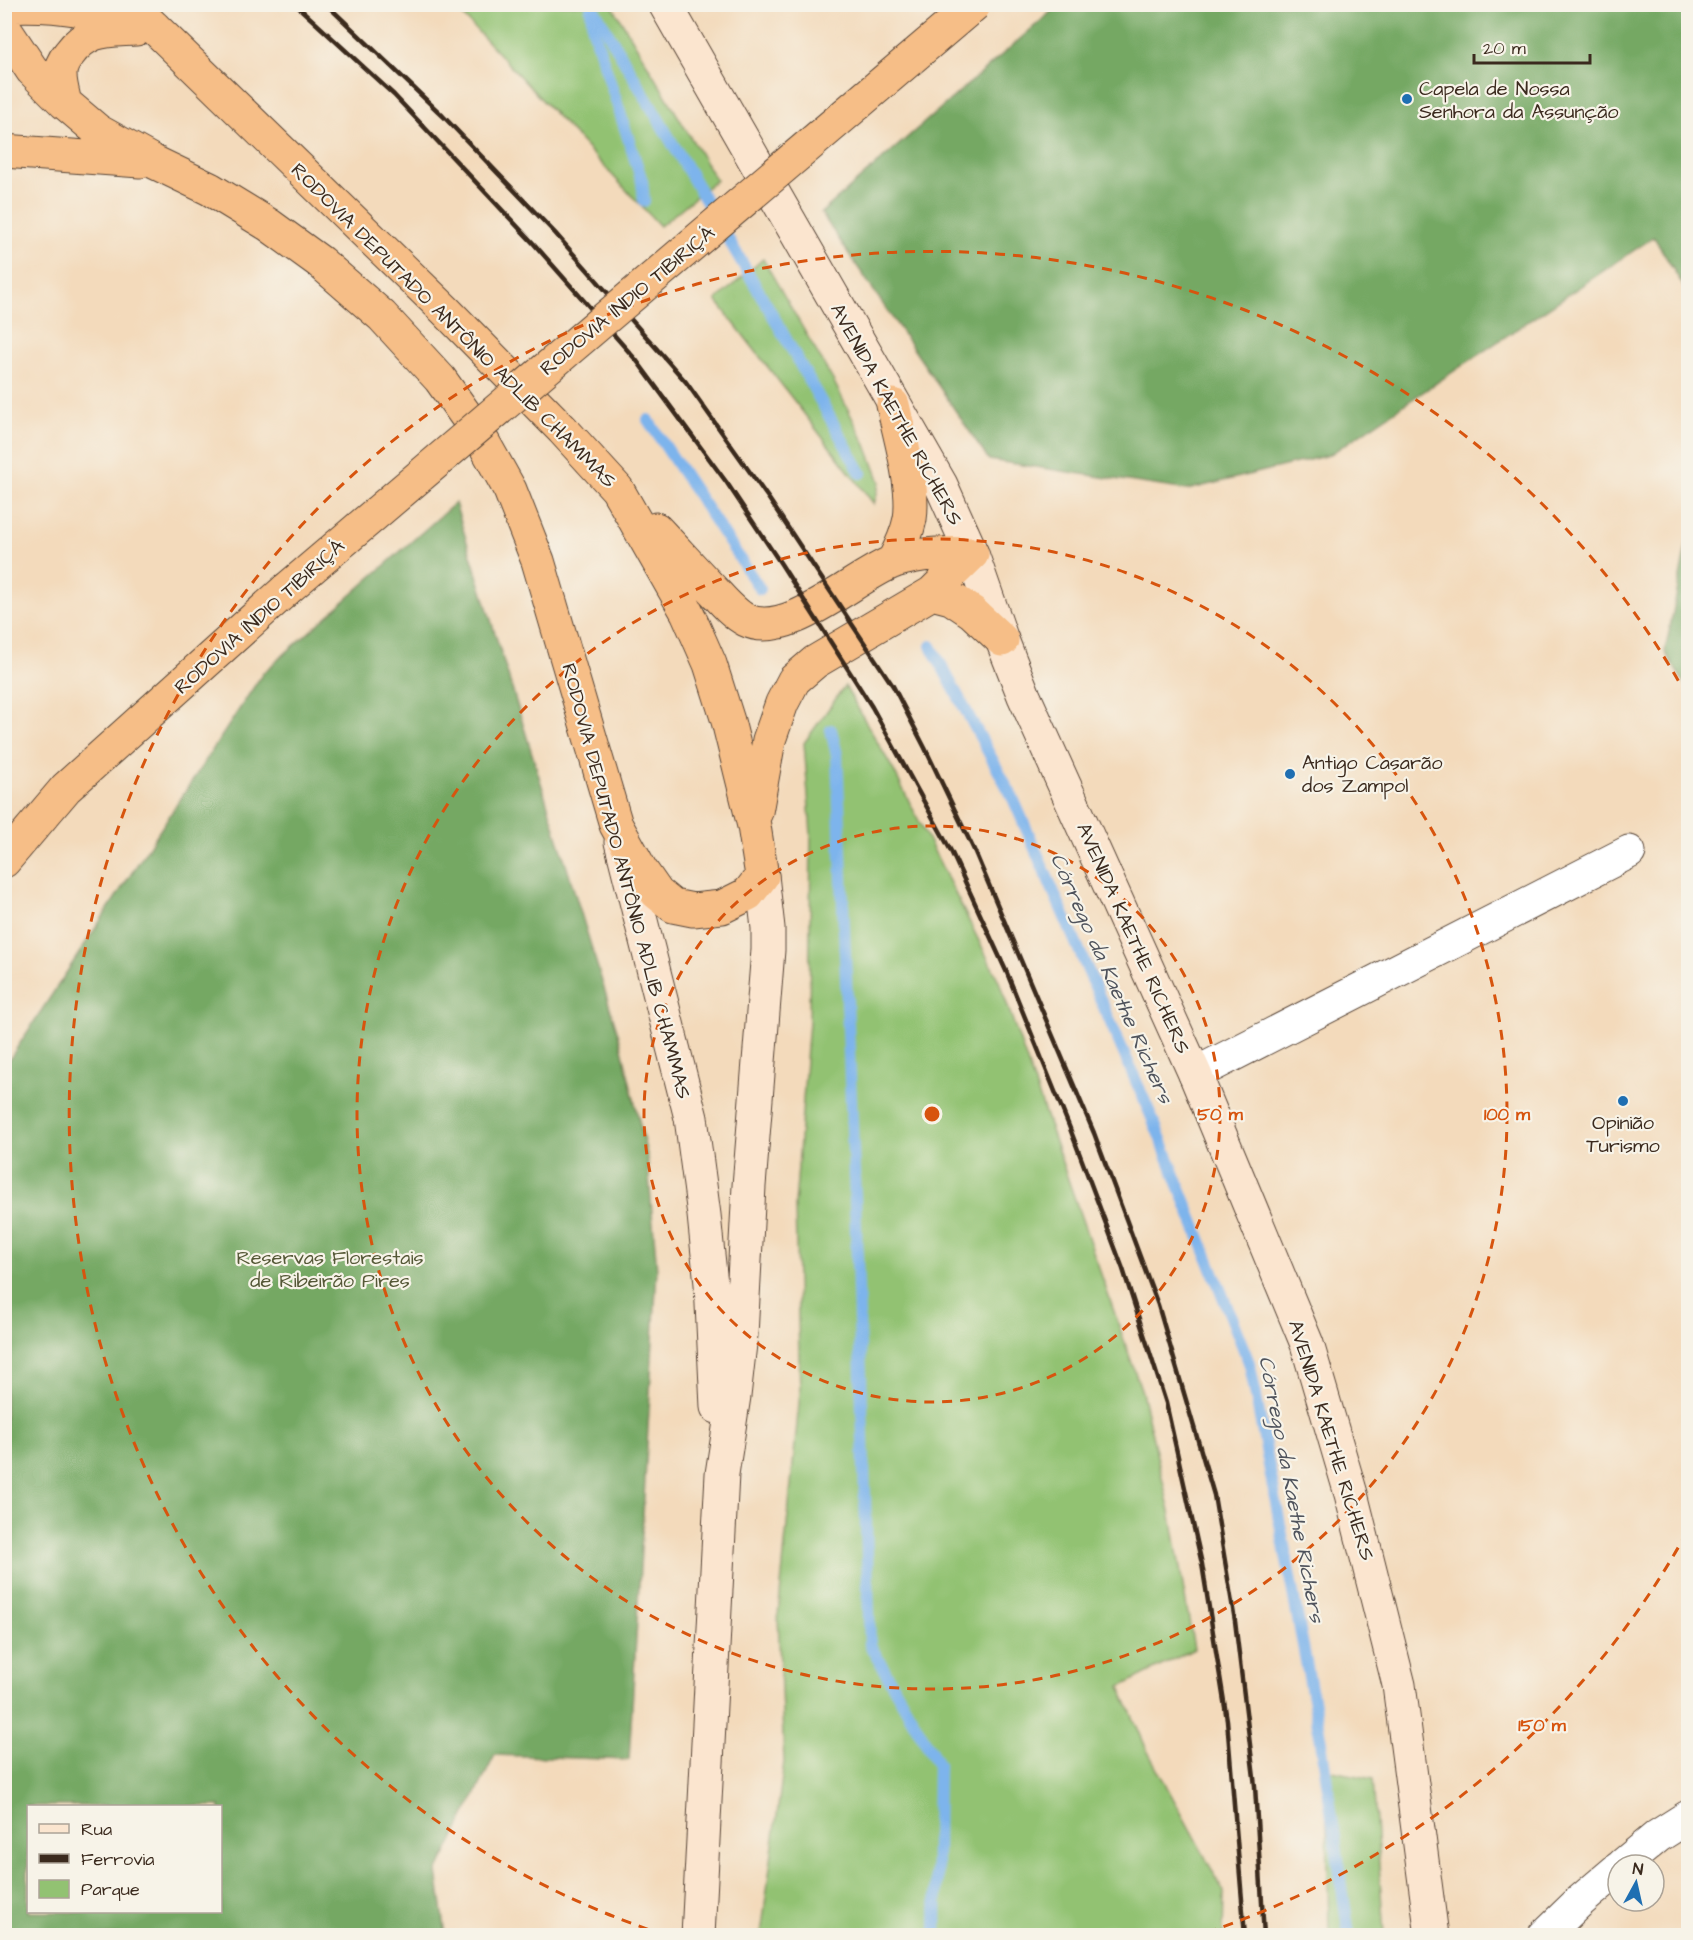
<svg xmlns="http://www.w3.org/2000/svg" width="1693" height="1940" font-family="'Architects Daughter',sans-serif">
	<rect width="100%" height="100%" fill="#f7f3e8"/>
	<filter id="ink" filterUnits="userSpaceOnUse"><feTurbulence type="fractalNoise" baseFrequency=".0167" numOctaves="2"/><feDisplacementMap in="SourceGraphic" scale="12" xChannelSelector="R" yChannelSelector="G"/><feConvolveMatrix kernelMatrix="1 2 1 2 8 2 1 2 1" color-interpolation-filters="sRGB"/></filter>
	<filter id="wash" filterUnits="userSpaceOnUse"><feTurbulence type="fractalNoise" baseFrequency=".008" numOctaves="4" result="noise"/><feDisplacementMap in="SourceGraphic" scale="24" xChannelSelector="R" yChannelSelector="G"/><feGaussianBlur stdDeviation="1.35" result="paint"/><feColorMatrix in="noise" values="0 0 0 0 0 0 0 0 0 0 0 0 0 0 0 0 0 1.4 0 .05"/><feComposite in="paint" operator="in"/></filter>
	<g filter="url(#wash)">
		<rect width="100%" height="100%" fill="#f3dabb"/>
		<!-- green -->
		<path fill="#92c272" stroke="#667648" stroke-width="1.5" d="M453 5H612L716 180 660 226Z
			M763 259 834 382 866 445 880 482 874 504 716 300Z
			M845 686 893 769 999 981 1142 1392 1171 1516 1194 1649 1120 1687 1147 1750 1224 1892 1223 1935H761L784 1762 778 1616 800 1393 795 1206 809 1021 811 834 804 743Z
			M1326 1770 1373 1779 1384 1935H1329Z"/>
		<!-- forest -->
		<path fill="#75a864" stroke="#586941" stroke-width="1.5" fill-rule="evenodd" d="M1060 4 1688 5V294L1654 237 1329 455 1187 490 989 460 821 213Z
			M455 503 620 1040 647 1154 657 1270 629 1760 495 1755 437 1872 446 1935H5V1066L263 673ZM28 1806H220V1912H28Z
			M1688 537V689L1665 652Z"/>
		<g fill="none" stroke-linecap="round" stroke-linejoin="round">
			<!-- stream -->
			<path stroke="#7db4ec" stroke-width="12" d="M591 4 768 307 861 473
				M591 9 593 29 642 181 644 201
				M648 420 760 589
				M931 646 1012 796 1156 1127 1250 1365 1321 1741 1349 1936
				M831 730 837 755 855 1199 870 1645 938 1764 936 1936"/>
		</g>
	</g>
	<g filter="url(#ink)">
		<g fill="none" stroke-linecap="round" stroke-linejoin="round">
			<!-- street casing -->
			<g stroke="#574436" stroke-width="35">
				<path id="street" d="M1195 1074 1629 852
					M1623 1865 1658 1836 1688 1817
					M1544 1936 1578 1903 1618 1869"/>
			</g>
			<!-- secondary casing -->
			<g stroke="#574436" stroke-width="35">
				<path id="secondary" d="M665 4 941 485 972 554 1002 640 1024 696 1195 1074 1307 1344 1351 1494 1399 1685 1432 1936
					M621 842 691 1118 704 1215 711 1284 717 1407
					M698 1936 722 1474 734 1396 741 1335 749 1186 768 950V928L762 876"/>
			</g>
			<!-- highway casing -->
			<g stroke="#574436" stroke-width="35">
				<path id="highway" d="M4 6C60 2 102 13 154 27
					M4 28 32 70 65 103 98 131 154 162 210 189 269 225 320 262 382 316 440 379 477 431 510 490 538 561 616 825 641 870 657 893 673 906 693 910 722 907 748 894 762 876 754 826 728 721 710 664 687 612 617 489 563 430 445 310 130 4
					M65 103C63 94 60 84 60 75 60 67 64 60 69 54 88 28 107 31 136 29
					M4 151 140 161
					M656 529C674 548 691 567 709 586 720 597 732 613 746 620 788 641 856 575 895 561 921 553 946 553 972 554
					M893 562C900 549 907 534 910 519 915 487 900 437 893 405
					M932 593 951 598 972 612 1002 640
					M756 812 769 740 782 703 794 680 815 662 932 593 972 554
					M4 861 66 788 287 589"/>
			</g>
			<!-- street -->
			<use href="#street" stroke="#fff" stroke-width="33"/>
			<!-- secondary -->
			<use href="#secondary" stroke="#fbe5cf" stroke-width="33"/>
			<!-- highway -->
			<use href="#highway" stroke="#f6be87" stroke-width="33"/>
			<!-- rail -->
			<path stroke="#3b2a1e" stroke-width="4.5" d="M295 4 394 95 534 244 637 361 727 483 781 564 872 707 951 851 1007 973 1069 1126 1123 1269 1166 1403 1202 1564 1227 1720 1245 1936
				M326 4 443 116 555 233 686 382 769 499 893 686 925 748 975 852 1094 1133 1158 1305 1214 1495 1235 1621 1255 1786 1264 1936"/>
			<!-- highway-bridge casing -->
			<g stroke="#574436" stroke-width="35" stroke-linecap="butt">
				<path id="highway-bridge" d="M287 589 975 4"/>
			</g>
			<!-- highway-bridge -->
			<use href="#highway-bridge" stroke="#f6be87" stroke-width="33"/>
		</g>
	</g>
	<!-- distance rings -->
	<g fill="none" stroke="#d7540e" stroke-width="3" stroke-dasharray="10 8">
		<circle cx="932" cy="1114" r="288"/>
		<circle cx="932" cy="1114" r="575"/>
		<path d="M1687 1532A863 863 0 0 1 1199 1935M665 1935A863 863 0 1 1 1687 696"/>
	</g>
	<!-- markers -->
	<g fill="#1f6fb2" stroke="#f7f3e8" stroke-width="2">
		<circle cx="1407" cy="99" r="6"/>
		<circle cx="1290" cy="774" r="6"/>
		<circle cx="1623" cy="1101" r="6"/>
	</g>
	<g text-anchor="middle" stroke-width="4.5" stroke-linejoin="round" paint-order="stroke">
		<!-- poi labels -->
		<g font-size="20" fill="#3b2a1e" stroke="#f7f3e8" text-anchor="start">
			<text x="1419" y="95">Capela de Nossa<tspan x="1419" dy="23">Senhora da Assunção</tspan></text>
			<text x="1302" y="769">Antigo Casarão<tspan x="1302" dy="23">dos Zampol</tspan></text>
			<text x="1623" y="1129" text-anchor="middle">Opinião<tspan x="1623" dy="23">Turismo</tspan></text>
		</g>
		<!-- street labels -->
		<g font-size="20" fill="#3b2a1e" stroke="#f7f3e8">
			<text transform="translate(627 300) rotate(-40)" y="7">RODOVIA ÍNDIO TIBIRIÇÁ</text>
			<text transform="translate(454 325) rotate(45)" y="7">RODOVIA DEPUTADO ANTÔNIO ADLIB CHAMMAS</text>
			<text transform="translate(897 414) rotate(61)" y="7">AVENIDA KAETHE RICHERS</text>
			<text transform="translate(259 616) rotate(-42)" y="7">RODOVIA ÍNDIO TIBIRIÇÁ</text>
			<text transform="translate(627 881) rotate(75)" y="7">RODOVIA DEPUTADO ANTÔNIO ADLIB CHAMMAS</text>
			<text transform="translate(1134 938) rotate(66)" y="7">AVENIDA KAETHE RICHERS</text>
			<text transform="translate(1332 1440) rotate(73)" y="7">AVENIDA KAETHE RICHERS</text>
		</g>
		<!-- park labels -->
		<g font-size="20" fill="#555837" stroke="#f7f3e8">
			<text x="330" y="1264">Reservas Florestais<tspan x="330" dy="23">de Ribeirão Pires</tspan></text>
		</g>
		<!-- water labels -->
		<g font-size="21" font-style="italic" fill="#4f535c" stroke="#f7f3e8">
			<text transform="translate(1112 978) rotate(66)" y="7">Córrego da Kaethe Richers</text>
			<text transform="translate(1292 1489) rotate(79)" y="7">Córrego da Kaethe Richers</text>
		</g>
	</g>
	<circle cx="932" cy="1114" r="9" fill="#d7540e" stroke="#f7f3e8" stroke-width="3"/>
	<g font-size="18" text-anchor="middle" font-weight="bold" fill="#d7540e" stroke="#f7f3e8" stroke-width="4.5" stroke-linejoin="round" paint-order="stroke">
		<text x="1220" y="1120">50 m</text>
		<text x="1507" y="1120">100 m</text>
		<text x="1542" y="1731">150 m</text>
	</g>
	<!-- margin -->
	<rect width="1693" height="1940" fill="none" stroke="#f7f3e8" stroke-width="24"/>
	<!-- legend -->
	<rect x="27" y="1805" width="195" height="108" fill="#f7f3e8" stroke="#aca397" stroke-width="1.5"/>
	<rect x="39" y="1824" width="30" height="9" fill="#fbe5cf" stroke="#aca397" stroke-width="1.5"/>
	<text x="81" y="1835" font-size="18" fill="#3b2a1e">Rua</text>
	<rect x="39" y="1854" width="30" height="9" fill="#3b2a1e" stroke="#aca397" stroke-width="1.5"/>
	<text x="81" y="1865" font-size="18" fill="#3b2a1e">Ferrovia</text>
	<rect x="39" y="1880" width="30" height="18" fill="#92c272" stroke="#aca397" stroke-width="1.5"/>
	<text x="81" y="1895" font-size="18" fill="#3b2a1e">Parque</text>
	<!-- north arrow -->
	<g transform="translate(1636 1883) rotate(8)"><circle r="28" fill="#f7f3e8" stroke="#aca397" stroke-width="1.5"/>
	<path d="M0-4.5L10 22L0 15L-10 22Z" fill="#1f6fb2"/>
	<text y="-9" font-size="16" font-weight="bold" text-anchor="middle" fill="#3b2a1e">N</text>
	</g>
	<!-- scale -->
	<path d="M1474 54v9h116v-9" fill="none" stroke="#3b2a1e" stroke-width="3"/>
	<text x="1483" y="54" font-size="18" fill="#3b2a1e" stroke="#f7f3e8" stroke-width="4.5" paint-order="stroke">20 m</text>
</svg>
